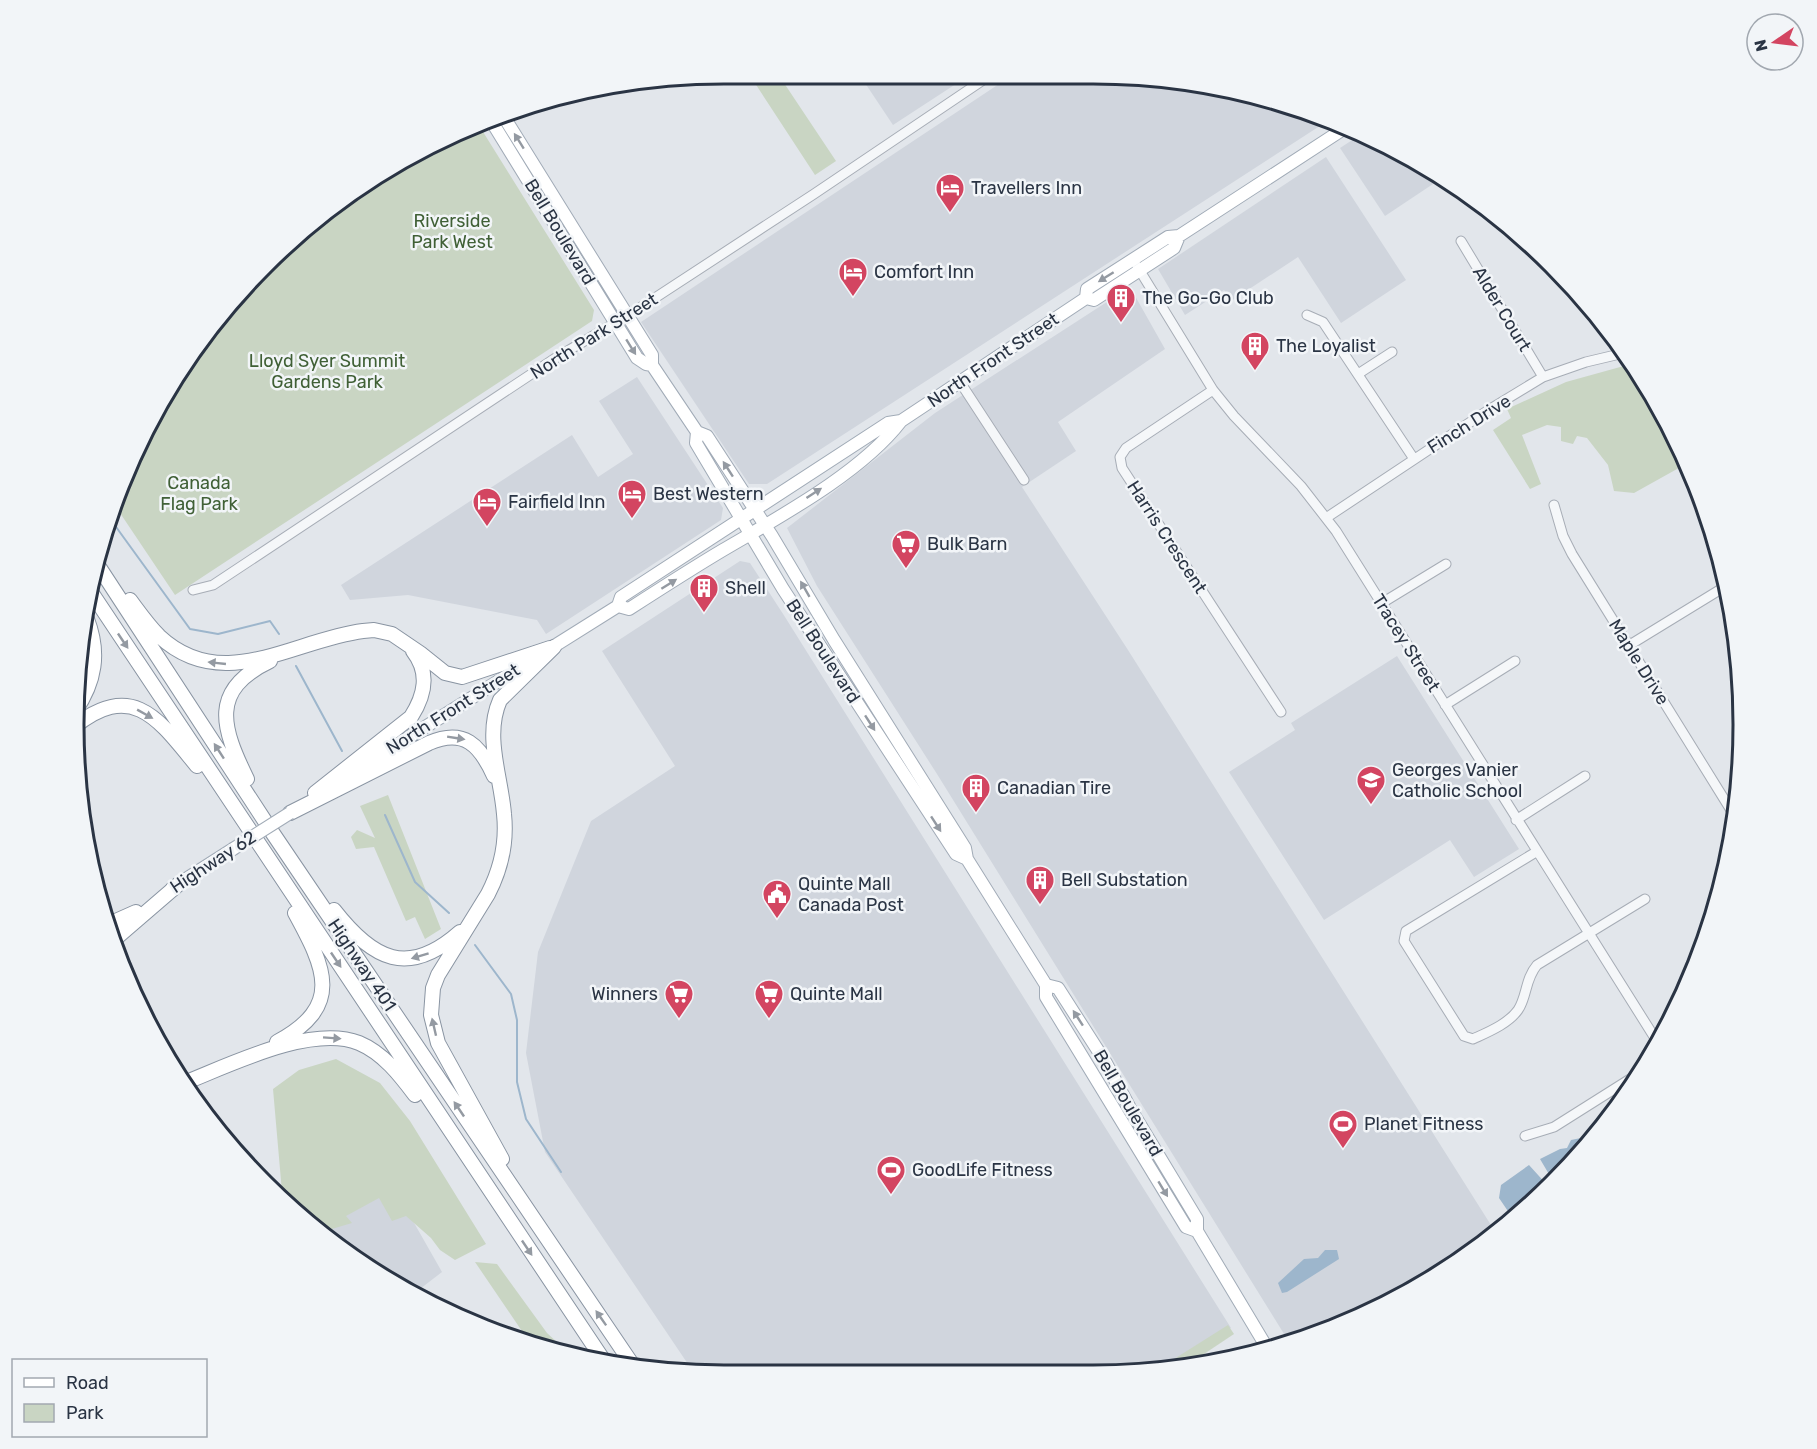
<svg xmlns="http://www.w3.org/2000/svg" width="1817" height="1449" font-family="Rubik,sans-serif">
	<rect width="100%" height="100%" fill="#e2e6eb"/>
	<!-- built -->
	<path fill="#d0d5dd" d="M859 74H959L962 80 893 125Z
		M1014 74 1135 75 1302 108 1329 120 767 484H749L641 322Z
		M1360 135 1418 161 1442 178 1385 216 1340 148Z
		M1326 157 1406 280 1341 323 1298 257 1231 301 1224 290 1185 315 1158 269Z
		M1130 287 1165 349 1058 422 1076 451 1022 487 1128 650 1496 1233 1418 1288 1289 1342 937 774 817 586 787 528 935 413Z
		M637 377 723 508 721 520 546 634 537 620 408 595 350 600 341 585 572 435 598 477 633 454 599 401Z
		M740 561 750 563 785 617 1231 1328 1166 1369 1135 1374 724 1375 694 1373 545 1152 526 1053 538 952 591 821 675 766 602 651Z
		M1397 656 1519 849 1474 877 1450 840 1324 920 1229 772 1295 730 1291 723Z
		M388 1177 442 1272 416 1292 328 1241 311 1225Z"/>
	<!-- green -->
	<path fill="#c9d5c3" d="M749 74H778L836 161 815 175Z
		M480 127 594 310 592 321 175 595 116 507 161 399 264 264 399 161Z
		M1631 364 1656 399 1686 464 1634 493 1614 491 1608 465 1587 438 1577 436 1573 444 1561 441V427L1547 425 1522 435 1541 484 1530 489 1493 430 1511 418 1507 409 1566 382Z
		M388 795 441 929 425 939 415 917 406 921 374 847 356 849 351 837 357 830 375 838 360 806Z
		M336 1059 380 1083 410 1121 486 1244 455 1260 440 1250 431 1238 406 1216 392 1221 379 1198 346 1216 352 1223 325 1231 282 1192 273 1089 299 1070Z
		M475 1262 497 1264 547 1333 571 1355 530 1343Z
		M1228 1325 1234 1334 1186 1366 1155 1371Z"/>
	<!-- water -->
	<path fill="#9db6cc" d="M1581 1138 1591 1140 1553 1181 1540 1159 1560 1149 1567 1148 1571 1140Z
		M1529 1165 1548 1186 1514 1220 1499 1198 1501 1185Z
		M1325 1250H1337L1339 1259 1287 1292 1282 1293 1278 1283 1304 1259 1318 1258Z"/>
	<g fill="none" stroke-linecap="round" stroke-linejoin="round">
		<!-- stream -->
		<path stroke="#9db6cc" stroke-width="2" d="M111 520 190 629 218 634 270 621 279 634
			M296 666 342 751
			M385 815 415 882 449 913
			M475 945 511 994 517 1020V1082L526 1119 561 1172"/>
		<!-- minor casing -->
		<g stroke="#a7adb6" stroke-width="11">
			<path id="minor" d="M1461 241 1543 377
				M1137 266 1213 390 1234 416 1301 486 1336 531 1658 1043
				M1307 315 1323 322 1414 459
				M1358 374 1392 352
				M960 382 1024 480
				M1213 390 1126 448 1120 457 1122 468 1137 491 1281 712
				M1554 505 1563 536 1572 554 1734 815
				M1326 518 1487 411 1543 377 1586 362 1624 353
				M193 590 213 585 554 359 635 311 814 194 992 74
				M1382 603 1446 564
				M1628 646 1726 586
				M1445 705 1515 661
				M1516 820 1585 776
				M1536 852 1406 931 1404 941 1464 1036 1473 1039C1488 1032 1508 1024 1518 1010 1527 997 1525 979 1537 965L1645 899
				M1525 1136 1554 1127 1638 1074"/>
		</g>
		<!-- major casing -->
		<g stroke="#a1abb7" stroke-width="14">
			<path id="major" d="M504 117 652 355V365L697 432 707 436 772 536 834 640 965 848 967 859 1046 985V997L1186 1227 1197 1231
				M492 122 637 358 646 364 652 365
				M1086 298 1087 289 1168 237 1179 236 1345 128
				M697 432 696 443 783 589 956 854 967 859
				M618 606 629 609C660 589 691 569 723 550 779 517 861 473 901 421L1086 298 1094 300 1174 248 1179 236
				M336 783 618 606 621 597 888 423 901 421
				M172 888 233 849
				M112 931 128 918
				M1046 985 1058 988 1106 1063 1130 1108 1197 1219V1231L1263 1341 1265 1352"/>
		</g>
		<!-- highway casing -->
		<g stroke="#8994a2" stroke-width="16">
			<path id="highway" d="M95 561 274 835 634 1367
				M91 592 606 1364
				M130 600C139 612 148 625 159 636 222 695 293 640 363 631L374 630 392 634 420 653 445 673 462 677 550 648
				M75 711C95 682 100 653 87 619
				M74 727C133 679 160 721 197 766
				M247 779C222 728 209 690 270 661
				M315 793 411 717C425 695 430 673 413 651
				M290 813 429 743C464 728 480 745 494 776
				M334 910C373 960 408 978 460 932
				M109 924 136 912
				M115 939 180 883
				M277 1042C344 1006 325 968 295 913
				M184 1083C230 1065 311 1024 359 1043 383 1053 400 1075 415 1095
				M502 1159 438 1043 431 1015 433 988 438 975 488 894C501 869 507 842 504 814 501 776 484 736 500 700L554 647"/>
		</g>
		<!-- minor -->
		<use href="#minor" stroke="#f5f7f9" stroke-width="9"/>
		<!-- major -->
		<use href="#major" stroke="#fff" stroke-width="12"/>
		<!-- highway -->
		<use href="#highway" stroke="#fff" stroke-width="14"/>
		<!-- major-bridge casing -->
		<g stroke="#a1abb7" stroke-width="14" stroke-linecap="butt">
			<path id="major-bridge" d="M233 849 290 813"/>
		</g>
		<!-- major-bridge -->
		<use href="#major-bridge" stroke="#fff" stroke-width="12"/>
	</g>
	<!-- one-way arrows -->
	<defs><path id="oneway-solid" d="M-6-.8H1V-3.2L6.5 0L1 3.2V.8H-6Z" transform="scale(1.5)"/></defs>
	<g fill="#949aa2">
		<use href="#oneway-solid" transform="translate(519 141) rotate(-122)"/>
		<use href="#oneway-solid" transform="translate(1106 277) rotate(148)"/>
		<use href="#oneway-solid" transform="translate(631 347) rotate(58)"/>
		<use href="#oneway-solid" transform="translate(728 469) rotate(-123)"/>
		<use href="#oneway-solid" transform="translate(814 493) rotate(-33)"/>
		<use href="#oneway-solid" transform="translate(669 584) rotate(-32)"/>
		<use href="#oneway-solid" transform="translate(805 589) rotate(-120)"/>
		<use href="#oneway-solid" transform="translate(123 641) rotate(56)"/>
		<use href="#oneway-solid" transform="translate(217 663) rotate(-174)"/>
		<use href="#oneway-solid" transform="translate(145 714) rotate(29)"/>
		<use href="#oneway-solid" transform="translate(870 723) rotate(57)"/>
		<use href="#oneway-solid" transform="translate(456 738) rotate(9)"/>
		<use href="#oneway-solid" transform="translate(219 751) rotate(-123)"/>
		<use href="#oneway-solid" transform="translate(936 824) rotate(57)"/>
		<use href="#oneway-solid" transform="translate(420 956) rotate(163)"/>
		<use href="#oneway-solid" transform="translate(336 960) rotate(56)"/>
		<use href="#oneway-solid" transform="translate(1078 1018) rotate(-123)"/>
		<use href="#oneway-solid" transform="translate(434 1027) rotate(-103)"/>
		<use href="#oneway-solid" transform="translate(332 1038) rotate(4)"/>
		<use href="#oneway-solid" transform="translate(459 1109) rotate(-124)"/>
		<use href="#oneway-solid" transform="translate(1163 1189) rotate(59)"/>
		<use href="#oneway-solid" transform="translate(527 1248) rotate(56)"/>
		<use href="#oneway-solid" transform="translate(601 1318) rotate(-125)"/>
	</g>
	<!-- icons -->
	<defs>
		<g id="hotel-pin" transform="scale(1.5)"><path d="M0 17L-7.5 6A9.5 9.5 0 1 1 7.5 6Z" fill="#d34561" stroke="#f2f5f8"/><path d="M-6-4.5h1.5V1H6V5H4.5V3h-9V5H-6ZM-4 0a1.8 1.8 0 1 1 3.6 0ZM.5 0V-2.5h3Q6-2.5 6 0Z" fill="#fff"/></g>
		<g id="building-pin" transform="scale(1.5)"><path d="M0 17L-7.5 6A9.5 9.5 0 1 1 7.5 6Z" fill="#d34561" stroke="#f2f5f8"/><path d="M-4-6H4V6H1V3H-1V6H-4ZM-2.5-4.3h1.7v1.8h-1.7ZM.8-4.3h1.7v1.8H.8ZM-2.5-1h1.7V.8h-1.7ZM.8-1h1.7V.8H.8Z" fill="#fff"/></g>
		<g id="supermarket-pin" transform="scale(1.5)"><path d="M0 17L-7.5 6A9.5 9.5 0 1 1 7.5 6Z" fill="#d34561" stroke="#f2f5f8"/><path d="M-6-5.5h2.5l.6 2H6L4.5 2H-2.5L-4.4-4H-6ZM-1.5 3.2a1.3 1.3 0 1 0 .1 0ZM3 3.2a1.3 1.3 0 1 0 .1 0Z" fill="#fff"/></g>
		<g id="school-pin" transform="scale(1.5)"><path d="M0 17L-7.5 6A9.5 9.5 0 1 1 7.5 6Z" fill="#d34561" stroke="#f2f5f8"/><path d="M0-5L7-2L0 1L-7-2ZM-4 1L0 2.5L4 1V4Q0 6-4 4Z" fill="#fff"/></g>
		<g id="civic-pin" transform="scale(1.5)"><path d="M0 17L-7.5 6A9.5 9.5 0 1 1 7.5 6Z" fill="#d34561" stroke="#f2f5f8"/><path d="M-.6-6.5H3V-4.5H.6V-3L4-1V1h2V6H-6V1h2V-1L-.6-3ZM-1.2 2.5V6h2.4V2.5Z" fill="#fff"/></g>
		<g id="stadium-pin" transform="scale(1.5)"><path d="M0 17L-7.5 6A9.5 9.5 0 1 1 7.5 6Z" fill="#d34561" stroke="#f2f5f8"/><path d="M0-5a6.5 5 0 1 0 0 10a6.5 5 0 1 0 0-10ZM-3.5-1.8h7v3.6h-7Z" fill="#fff"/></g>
	</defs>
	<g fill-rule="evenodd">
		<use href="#hotel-pin" x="950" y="188"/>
		<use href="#hotel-pin" x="853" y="272"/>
		<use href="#building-pin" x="1121" y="298"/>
		<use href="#building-pin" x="1255" y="346"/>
		<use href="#hotel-pin" x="632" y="494"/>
		<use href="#hotel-pin" x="487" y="502"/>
		<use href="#supermarket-pin" x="906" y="544"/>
		<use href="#building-pin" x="704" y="588"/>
		<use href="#school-pin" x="1371" y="780"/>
		<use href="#building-pin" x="976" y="788"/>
		<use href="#building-pin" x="1040" y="880"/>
		<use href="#civic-pin" x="777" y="894"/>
		<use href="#supermarket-pin" x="679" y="994"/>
		<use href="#supermarket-pin" x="769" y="994"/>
		<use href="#stadium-pin" x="1343" y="1124"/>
		<use href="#stadium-pin" x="891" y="1170"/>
	</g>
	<g text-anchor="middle" stroke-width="5" stroke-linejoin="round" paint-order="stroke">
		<!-- poi labels -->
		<g font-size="18" fill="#2a3444" stroke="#f2f5f8" text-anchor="start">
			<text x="971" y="194">Travellers Inn</text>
			<text x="874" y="278">Comfort Inn</text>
			<text x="1142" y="304">The Go-Go Club</text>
			<text x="1276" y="352">The Loyalist</text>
			<text x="653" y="500">Best Western</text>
			<text x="508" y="508">Fairfield Inn</text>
			<text x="927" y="550">Bulk Barn</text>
			<text x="725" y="594">Shell</text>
			<text x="1392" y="776">Georges Vanier<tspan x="1392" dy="21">Catholic School</tspan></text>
			<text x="997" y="794">Canadian Tire</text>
			<text x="1061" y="886">Bell Substation</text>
			<text x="798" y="890">Quinte Mall<tspan x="798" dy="21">Canada Post</tspan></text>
			<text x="658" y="1000" text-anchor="end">Winners</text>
			<text x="790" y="1000">Quinte Mall</text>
			<text x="1364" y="1130">Planet Fitness</text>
			<text x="912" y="1176">GoodLife Fitness</text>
		</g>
		<!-- park labels -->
		<g font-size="18" fill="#406036" stroke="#f2f5f8">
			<text x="452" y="227">Riverside<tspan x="452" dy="21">Park West</tspan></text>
			<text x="327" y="367">Lloyd Syer Summit<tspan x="327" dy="21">Gardens Park</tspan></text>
			<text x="199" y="489">Canada<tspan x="199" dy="21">Flag Park</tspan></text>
		</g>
		<!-- street labels -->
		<g font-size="18" fill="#2a3444" stroke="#f2f5f8">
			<text transform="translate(560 232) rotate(59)" y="6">Bell Boulevard</text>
			<text transform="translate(1502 309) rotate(59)" y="6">Alder Court</text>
			<text transform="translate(594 336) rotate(-32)" y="6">North Park Street</text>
			<text transform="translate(993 360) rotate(-34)" y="6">North Front Street</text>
			<text transform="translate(1469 424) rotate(-32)" y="6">Finch Drive</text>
			<text transform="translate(1167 537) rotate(57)" y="6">Harris Crescent</text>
			<text transform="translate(1406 643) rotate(58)" y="6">Tracey Street</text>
			<text transform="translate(823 651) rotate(57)" y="6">Bell Boulevard</text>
			<text transform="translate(1639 662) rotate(58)" y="6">Maple Drive</text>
			<text transform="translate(453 709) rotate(-32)" y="6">North Front Street</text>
			<text transform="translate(213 862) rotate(-33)" y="6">Highway 62</text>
			<text transform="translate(362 965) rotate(56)" y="6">Highway 401</text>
			<text transform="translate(1128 1103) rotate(60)" y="6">Bell Boulevard</text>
		</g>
	</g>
	<!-- crop -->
	<path d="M0 0H1817V1449H0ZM724 84H1093A640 640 0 0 1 1733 724V725A640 640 0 0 1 1093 1365H724A640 640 0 0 1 84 725V724A640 640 0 0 1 724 84Z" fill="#f2f5f8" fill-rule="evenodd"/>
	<path fill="none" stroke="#2a3444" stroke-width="3" d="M724 84H1093A640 640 0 0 1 1733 724V725A640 640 0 0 1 1093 1365H724A640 640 0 0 1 84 725V724A640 640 0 0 1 724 84Z"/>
	<!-- legend -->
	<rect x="12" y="1359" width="195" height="78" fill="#f2f5f8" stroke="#a2a8b0" stroke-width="1.5"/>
	<rect x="24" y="1378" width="30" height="9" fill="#ffffff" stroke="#a2a8b0" stroke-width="1.5"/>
	<text x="66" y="1389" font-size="18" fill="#2a3444">Road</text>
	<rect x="24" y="1404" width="30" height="18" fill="#c9d5c3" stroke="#a2a8b0" stroke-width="1.5"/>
	<text x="66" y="1419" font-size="18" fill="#2a3444">Park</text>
	<!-- north arrow -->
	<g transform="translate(1775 42) rotate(256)"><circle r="28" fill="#f2f5f8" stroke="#a2a8b0" stroke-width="1.5"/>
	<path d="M0-4.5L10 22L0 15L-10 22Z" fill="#d34561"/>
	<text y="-9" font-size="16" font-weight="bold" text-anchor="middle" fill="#2a3444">N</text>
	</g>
</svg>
